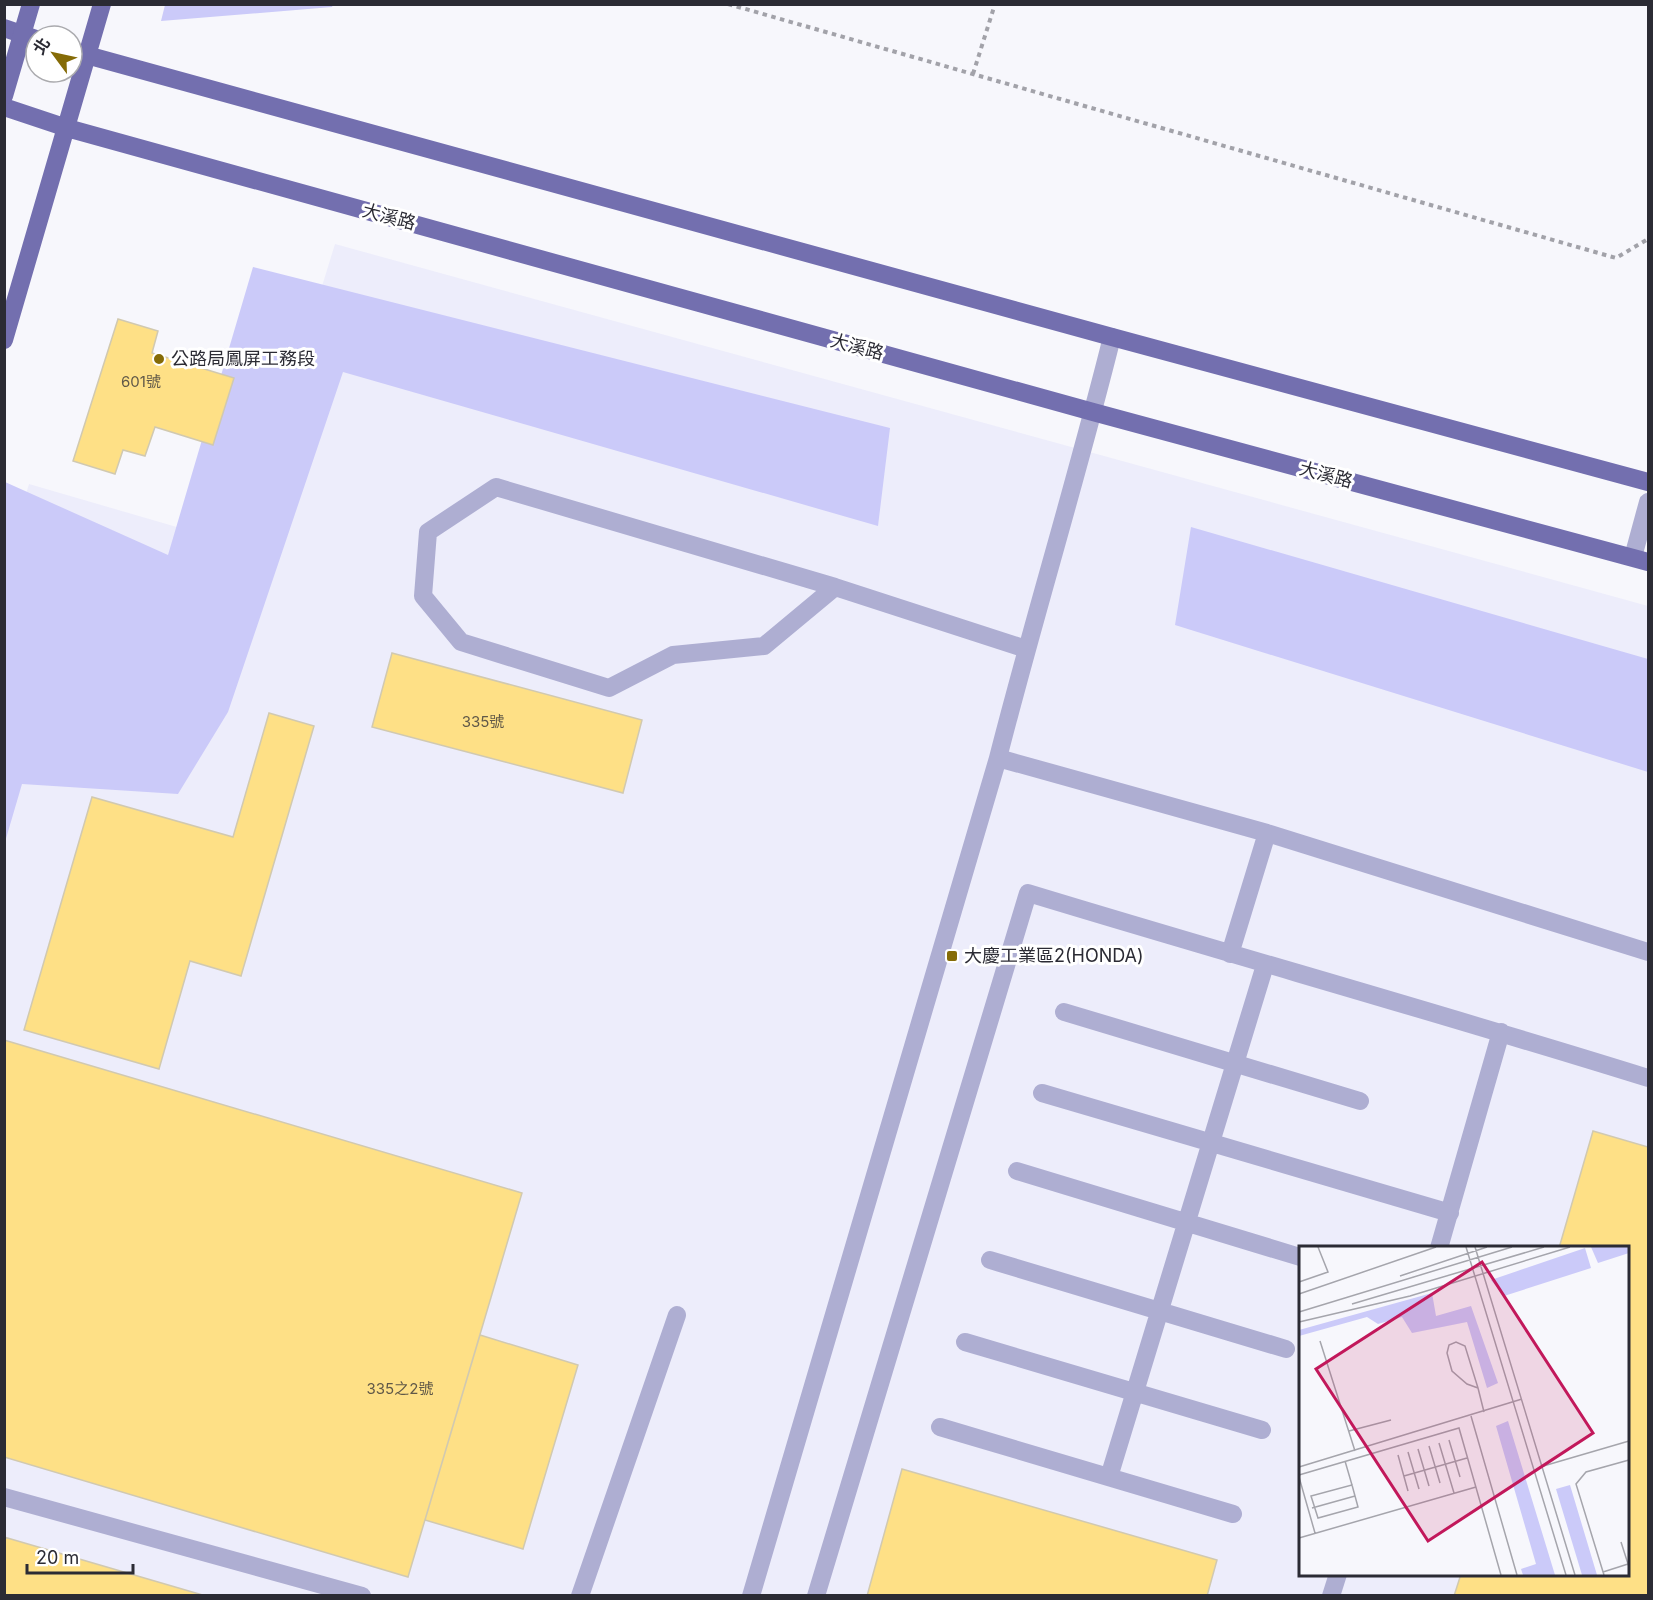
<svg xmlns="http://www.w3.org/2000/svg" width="1653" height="1600" font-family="Inter,'Noto Sans TC',sans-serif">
	<rect width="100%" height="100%" fill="#f7f7fc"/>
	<!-- built -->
	<path fill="#ededfb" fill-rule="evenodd" d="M335 244 1648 606V1595L5 1596V563L29 484 242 546ZM1300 1248H1628V1574H1300Z"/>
	<!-- green -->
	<path fill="#cbcaf9" d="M165 5V4L333 5 332 7 161 21Z
		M253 267 890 428 878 526 343 372 228 712 178 794 22 784 5 842V482L168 555Z
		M1191 527 1648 659V772L1175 625Z"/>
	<!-- building -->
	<path fill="#fee086" stroke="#d1c9b0" stroke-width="1.5" d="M118 319 158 331 152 353 234 378 213 445 155 427 145 456 123 450 115 474 73 461Z
		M392 653 642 720 623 793 372 727Z
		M269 713 314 726 241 976 190 961 159 1069 24 1030 92 797 233 837Z
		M4 1040 522 1193 408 1577 4 1457Z
		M1593 1131 1648 1147V1596H1454L1461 1574H1628V1248H1559Z
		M480 1335 578 1365 523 1549 425 1520Z
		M902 1469 1217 1560 1207 1596H867Z
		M4 1537 206 1596H4Z"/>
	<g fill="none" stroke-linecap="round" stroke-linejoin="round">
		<!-- path -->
		<path stroke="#a2a2a9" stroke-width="4" stroke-dasharray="4.5 4.5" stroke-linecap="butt" d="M728 4 1616 258 1648 239
			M973 74 995 4"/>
		<!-- minor -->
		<path stroke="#aeaed2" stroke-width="18" d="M1633 557 1648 502
			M835 587 764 646 673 655 609 688 461 642 423 596 428 532 496 487 835 587 1026 649
			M998 758 1267 833 1648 952
			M1230 954 1267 833
			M1064 1012 1360 1101
			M1042 1093 1450 1213
			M1017 1171 1300 1257
			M1439 1248 1501 1032
			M990 1260 1286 1349
			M965 1342 1262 1430
			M940 1427 1233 1514
			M1109 1477 1265 965
			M4 1497 362 1596
			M580 1596 677 1315
			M751 1596 998 758C1034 617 1077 478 1112 337
			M816 1596 1028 893C1235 956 1443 1014 1648 1078
			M1331 1596 1338 1574"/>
		<!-- major -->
		<path stroke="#736faf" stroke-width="18" d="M4 28 36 39
			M72 51 1112 337 1648 482
			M4 107 67 128 1093 412 1648 562
			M4 340 102 4"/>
		<!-- major-bridge -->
		<path stroke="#736faf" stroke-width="18" d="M4 96 31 4"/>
	</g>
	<!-- markers -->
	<g fill="#856b07" stroke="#fff" stroke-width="2">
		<circle cx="159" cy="359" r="6"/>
		<rect x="946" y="950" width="12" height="12" rx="3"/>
	</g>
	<g text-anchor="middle" stroke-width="6" stroke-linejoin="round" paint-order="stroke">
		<!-- number labels -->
		<g font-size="15" fill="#605848">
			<text x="141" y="387">601號</text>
			<text x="483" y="727">335號</text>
			<text x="400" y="1394">335之2號</text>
		</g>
		<!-- street labels -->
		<g font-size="18" fill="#2b2b34" stroke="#fff">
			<text transform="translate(389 217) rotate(15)" y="6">大溪路</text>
			<text transform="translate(857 347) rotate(15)" y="6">大溪路</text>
			<text transform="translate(1326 475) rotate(15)" y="6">大溪路</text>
		</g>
		<!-- poi labels -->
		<g font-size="18" fill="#2b2b34" stroke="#fff" text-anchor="start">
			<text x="171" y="365">公路局鳳屏工務段</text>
			<text x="964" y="962">大慶工業區2(HONDA)</text>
		</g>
	</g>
	<!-- overview -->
	<g transform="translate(1299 1246)">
		<rect width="330" height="330" fill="#f7f7fc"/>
		<path d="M292 1H330V7L299 17ZM286 2 292 22 205 50 192 34ZM133 47 137 70 172 60 199 137 188 142 168 76 113 87 103 71 79 78 68 71 0 90V84ZM209 175 256 329H224L222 323 237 318 197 180ZM271 239 298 329H283L257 243Z" fill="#cbcaf9"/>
		<path fill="none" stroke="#a5a5ac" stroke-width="1.5" d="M167 1 267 329M176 1 276 329M101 30 188 1M0 36 29 26 19 1M0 48 137 1M53 58 245 1M0 66 213 1M0 76 111 50 271 1M21 95 56 205M179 142 168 138 153 125 148 107 150 99 157 96 166 100 179 142 185 166M172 170 218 329M50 185 92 174M150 194 161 231M140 197 155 247M130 200 141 237M119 203 130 240M109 206 120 243M99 209 109 245M46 215 53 239 12 250 19 272 59 261 53 239M0 221 223 153M241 221 330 195M0 229 160 182 202 329M105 230 168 212M0 231 16 287M13 262 56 250M0 292 177 241M322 296 330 321M304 326 329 318M305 329 277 238 287 226 330 214"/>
		<path fill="#c2185b" fill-opacity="0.15" stroke="#c2185b" stroke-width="3" d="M183 16 294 187 129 295 17 123Z"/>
		<rect width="330" height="330" fill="none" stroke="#2b2b34" stroke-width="3"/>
	</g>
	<!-- border -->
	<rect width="1653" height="1600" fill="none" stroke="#2b2b34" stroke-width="12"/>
	<!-- north arrow -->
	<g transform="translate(54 54) rotate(303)"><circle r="28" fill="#ffffff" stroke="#aaaaae" stroke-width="1.5"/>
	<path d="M0-4.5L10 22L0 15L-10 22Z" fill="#856b07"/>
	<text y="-9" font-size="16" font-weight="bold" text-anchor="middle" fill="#2b2b34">北</text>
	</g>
	<!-- scale -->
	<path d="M27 1564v9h106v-9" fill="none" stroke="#2b2b34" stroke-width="3"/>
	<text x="36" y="1564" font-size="18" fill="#2b2b34" stroke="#ffffff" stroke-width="4.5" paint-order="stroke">20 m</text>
</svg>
